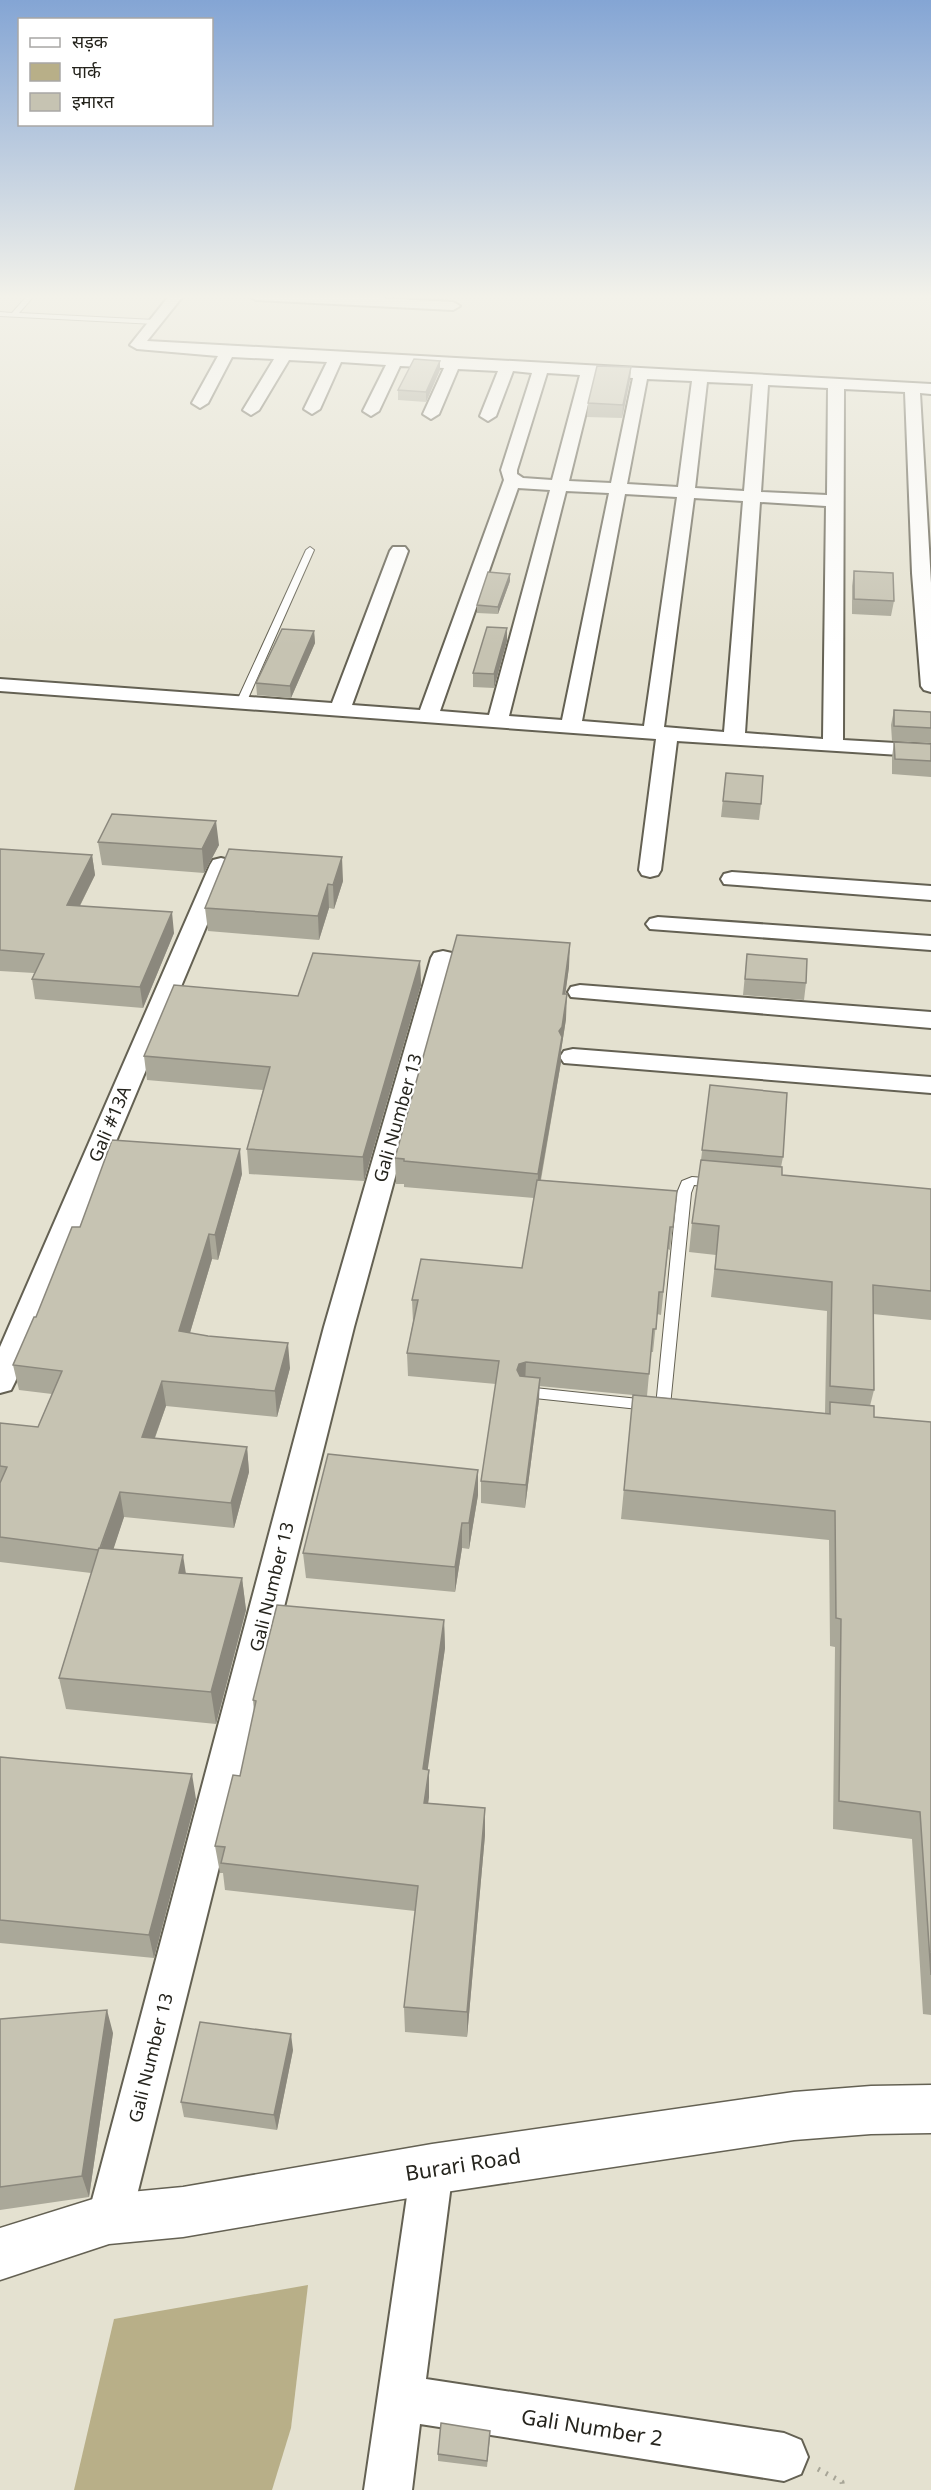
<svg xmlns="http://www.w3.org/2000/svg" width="931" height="2490" font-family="'Noto Sans','Noto Sans Devanagari',sans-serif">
	<rect width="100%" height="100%" fill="#e4e1d0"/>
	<!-- green -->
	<path fill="#b8af88" d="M308 2285 291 2428 272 2490H74L114 2319Z"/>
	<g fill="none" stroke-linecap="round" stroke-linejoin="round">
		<!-- lane casing -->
		<g stroke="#646153" stroke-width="2">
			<path id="lane" d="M27 296H34L19 313 155 320 158 322 155 324 0 316V312L12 313Z
				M310 547 314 550 246 703 238 705 236 703 306 550Z
				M692 1177 717 1179 724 1183 717 1187 694 1185 691 1193 670 1406 668 1410H658L656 1406 677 1193 682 1181Z
				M525 1387 648 1400 653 1401 655 1405 653 1409 648 1410 525 1397 520 1396 518 1392 520 1388Z"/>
		</g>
		<!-- street casing -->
		<g stroke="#646153" stroke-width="4">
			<path id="street" d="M169 296H183L147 341 931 384V394L920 393 931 583V692L924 690 921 686 912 573 905 392 844 389 843 740 931 745V757L677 741 661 870 658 875 650 877 642 875 639 870 656 739 0 691V679L332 703 390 551 393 547H405L408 551 352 705 420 710 504 480 501 470 532 373 513 371 496 416 488 421 480 416 498 371 458 369 439 414 431 419 423 414 444 368 400 366 379 411 371 416 363 411 386 365 341 362 320 409 312 414 304 409 327 362 289 360 259 410 251 415 243 410 274 359 232 357 208 403 200 408 192 403 218 356 137 349 130 345ZM547 373 580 375 552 480 523 478 517 474V470ZM595 376 633 378 611 483 569 481ZM647 379 692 381 678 487 627 484ZM707 382 753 384 744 491 695 488ZM768 385 828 388 827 495 761 492ZM518 488 550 490 489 715 440 711ZM566 491 609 493 562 720 509 716ZM625 494 677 497 644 726 582 721ZM694 498 743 501 724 732 664 727ZM760 502 826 506 823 739 745 733Z
				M249 296H344L453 302 460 306 453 310 256 300Z
				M221 858 229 860 232 865 15 1382 11 1390 0 1393V1347L210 865 213 860Z
				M732 872 931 886V900L724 884 721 879 724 874Z
				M658 917 931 936V950L650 929 646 924 650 919Z
				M443 951 452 953 455 958 354 1327 131 2219 124 2234 109 2241 94 2234 87 2219 324 1327 431 958 434 953Z
				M580 985 931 1012V1028L571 997 568 992 571 987Z
				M573 1049 931 1077V1093L564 1063 560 1057 564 1051Z
				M432 2148 447 2154 453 2169 426 2379 784 2433 801 2440 808 2457 801 2474 784 2481 420 2424 412 2490H364L411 2169 417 2154Z"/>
		</g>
		<!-- secondary casing -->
		<g stroke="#646153" stroke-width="3">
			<path id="secondary" d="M931 2085V2133L871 2134 794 2140 432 2194 183 2237 109 2244 0 2280V2228L109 2194 183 2187 432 2144 794 2092 871 2086Z"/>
		</g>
		<!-- path -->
		<path stroke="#a7a597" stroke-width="5" stroke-dasharray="2 7" stroke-linecap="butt" d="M818 2469 842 2482 843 2490"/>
		<!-- lane -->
		<use href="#lane" fill="#fff" fill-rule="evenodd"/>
		<!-- street -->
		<use href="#street" fill="#fff" fill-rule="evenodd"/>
		<!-- secondary -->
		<use href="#secondary" fill="#fff" fill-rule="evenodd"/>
	</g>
	<!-- wall -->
	<path fill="#aaa899" d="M631 367 630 380 622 418 587 417 588 403Z
		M440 370 426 402 398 400V390Z
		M854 571 894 601 891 616 852 614V586Z
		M510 581 498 614 477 613V605Z
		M314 631 315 643 291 698 257 695 256 683Z
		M507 641 494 688 473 687V673Z
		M894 710 931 712V743L892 741 891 725Z
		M894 742 931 744V777L892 774V757Z
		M726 773 761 804 759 820 721 817Z
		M98 842 219 845 204 873 102 865Z
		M0 849 92 855 95 875 80 906 174 933 143 1008 35 999 32 979 34 973 0 971Z
		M343 881 334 909 329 908 319 940 208 931 205 908Z
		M747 954 806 983 804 1000 743 995Z
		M420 961 421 985 364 1181 249 1174 247 1149 263 1090 147 1080 144 1056 298 996Z
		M569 967 565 994 566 1019 561 1051V1062L541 1180 677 1191 670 1250 668 1249 661 1315 657 1314 653 1352H651L647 1396 825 1413 827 1311 711 1297 716 1255 689 1252 692 1223 701 1160 710 1085 783 1157 781 1167 782 1175 931 1189V1320L873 1314 874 1390 870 1406 874 1417 931 1422V2015L923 2014 912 1839 833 1829 835 1647 830 1646 829 1540 621 1519 633 1395 539 1386V1400L525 1508 481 1503V1481L496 1384 408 1376 407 1353 413 1322 412 1300 522 1268 534 1198 404 1187V1184H396L395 1158Z
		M242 1174 218 1260 212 1259 190 1333 290 1368 277 1417 166 1406 155 1438 247 1447 249 1472 234 1528 124 1517 113 1549 186 1573 242 1578 246 1610 216 1724 66 1709 59 1678 91 1573 0 1562V1423L38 1427 52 1394 19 1390 13 1365 80 1227Z
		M478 1470V1495L469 1549 462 1548 455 1592 306 1578 303 1553Z
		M444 1620 445 1648 427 1770H429V1797L428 1803 485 1808V1835L467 2037 405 2032 404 2007 415 1911 225 1890 223 1873H220L215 1846 240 1776 254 1712 253 1700Z
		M0 1757 31 1760 196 1799 154 1958 0 1943Z
		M0 2019 113 2033 89 2197 0 2210Z
		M293 2050 277 2130 184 2117 181 2102Z
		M490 2437 487 2467 438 2461V2454Z"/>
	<!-- shaded-wall -->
	<path fill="#8b887d" d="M440 361V370L426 402V392Z
		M631 367 630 380 622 418 623 405Z
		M510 574V581L498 614V607Z
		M507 628V641L494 688V674Z
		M314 631 315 643 291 698 290 686Z
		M216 821 219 845 204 873 202 849Z
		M92 855 95 875 70 925 67 905Z
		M342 857 343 881 334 909 333 885Z
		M328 884 329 908 319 940 318 916Z
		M172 912 174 933 143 1008 140 987Z
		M570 943 569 967 562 1019 563 994Z
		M420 961 421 985 364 1181 363 1157Z
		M567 994 566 1019 561 1051V1062L537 1199 538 1174 559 1031Z
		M240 1149 242 1174 218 1260 215 1235Z
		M209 1234 212 1259 183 1356 179 1331Z
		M288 1343 290 1368 277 1417 275 1391Z
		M526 1362 525 1385 517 1370 519 1364Z
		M540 1378 539 1400 525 1508 526 1485Z
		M162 1381 166 1406 146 1462 142 1437Z
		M247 1447 249 1472 234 1528 231 1503Z
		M478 1470V1495L469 1549V1523Z
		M120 1492 124 1517 105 1575 100 1550Z
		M462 1523V1548L455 1592V1567Z
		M183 1555 188 1587 179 1573Z
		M242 1578 246 1610 216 1724 211 1692Z
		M444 1620 445 1648 424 1796 423 1769Z
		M429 1770V1797L424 1830V1803Z
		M192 1774 196 1799 154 1958 149 1935Z
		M485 1808V1835L467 2037V2012Z
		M107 2010 113 2033 89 2197 82 2176Z
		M291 2034 293 2050 277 2130 274 2115Z"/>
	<!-- building -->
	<path fill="#c6c3b2" stroke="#8b887d" stroke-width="1.5" d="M414 359 440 361 426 392 398 390Z
		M597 366 631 367 623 405 588 403Z
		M854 571 893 573 894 601 854 599Z
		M488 572 510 574 498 607 477 605Z
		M487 627 507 628 494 674 473 673Z
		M282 629 314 631 290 686 256 683Z
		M894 710 931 712V728L894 726Z
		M894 742 931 744V761L895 759Z
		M726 773 763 776 761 804 723 801Z
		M112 814 216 821 202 849 98 842Z
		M0 849 92 855 67 905 172 912 140 987 32 979 44 954 0 950Z
		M229 849 342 857 333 885 328 884 318 916 205 908Z
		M457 935 570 943 563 994H567L562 1027 559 1031 562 1037 538 1174 404 1161V1159L395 1158Z
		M313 953 420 961 363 1157 247 1149 270 1067 144 1056 174 985 298 996Z
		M747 954 807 959 806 983 745 979Z
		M710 1085 787 1093 783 1157 702 1150Z
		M112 1140 240 1149 215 1235 209 1234 179 1331 208 1336 288 1343 275 1391 162 1381 142 1437 247 1447 231 1503 120 1492 100 1548H99L98 1550 0 1537V1483L7 1467 0 1466V1423L38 1427 62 1371 13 1365 34 1317H36L72 1227H80Z
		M701 1160 782 1167V1175L931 1189V1291L873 1285 874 1390 830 1386 832 1282 715 1269 719 1226 692 1223Z
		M537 1180 677 1191 673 1227H670L663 1292H659L656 1329H653L649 1374 526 1362 519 1364 517 1370 520 1376 540 1378 526 1485 481 1481 499 1361 407 1353 418 1300H412L421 1259 522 1268Z
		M633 1395 830 1414V1402L874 1406V1417L931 1422V1975L920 1812 839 1801 841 1619 836 1618 835 1511 624 1490Z
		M328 1454 478 1470 469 1523H462L455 1567 303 1553Z
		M99 1548 183 1555 179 1573 242 1578 211 1692 59 1678Z
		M277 1605 444 1620 423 1769 429 1770 424 1803 485 1808 467 2012 404 2007 418 1886 221 1863 225 1847 215 1846 233 1775 240 1776 256 1701 253 1700Z
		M0 1757 31 1760 192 1774 149 1935 0 1920Z
		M107 2010 82 2176 0 2187V2019Z
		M200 2022 291 2034 274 2115 181 2102Z
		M441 2423 490 2431 487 2461 438 2454Z"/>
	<!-- sky -->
	<linearGradient id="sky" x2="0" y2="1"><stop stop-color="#84a5d4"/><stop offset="0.46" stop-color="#f3f2ea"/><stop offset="1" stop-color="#f3f2ea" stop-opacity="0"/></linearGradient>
	<rect width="931" height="645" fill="url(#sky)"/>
	<g text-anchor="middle" stroke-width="4.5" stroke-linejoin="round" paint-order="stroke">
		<!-- street labels -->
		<g font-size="18" fill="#25241d" stroke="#fff">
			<text transform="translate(398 1118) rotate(-74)" y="6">Gali Number 13</text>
			<text transform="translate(110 1124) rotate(-67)" y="6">Gali #13A</text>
			<text transform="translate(272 1587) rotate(-76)" y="6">Gali Number 13</text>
			<text transform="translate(151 2058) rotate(-76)" y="6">Gali Number 13</text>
		</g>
		<!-- near-street labels -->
		<g font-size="21" fill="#25241d" stroke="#fff">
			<text transform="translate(463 2165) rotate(-9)" y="7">Burari Road</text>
			<text transform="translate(592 2428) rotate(9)" y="7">Gali Number 2</text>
		</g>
	</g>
	<!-- legend -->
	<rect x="18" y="18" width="195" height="108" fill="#ffffff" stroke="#a8a7a5" stroke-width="1.5"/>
	<rect x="30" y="38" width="30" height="9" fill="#ffffff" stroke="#a8a7a5" stroke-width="1.5"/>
	<text x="72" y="48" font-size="18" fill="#25241d">सड़क</text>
	<rect x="30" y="63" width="30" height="18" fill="#b8af88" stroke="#a8a7a5" stroke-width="1.5"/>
	<text x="72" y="78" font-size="18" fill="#25241d">पार्क</text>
	<rect x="30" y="93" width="30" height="18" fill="#c6c3b2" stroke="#a8a7a5" stroke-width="1.5"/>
	<text x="72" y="108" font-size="18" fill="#25241d">इमारत</text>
</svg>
